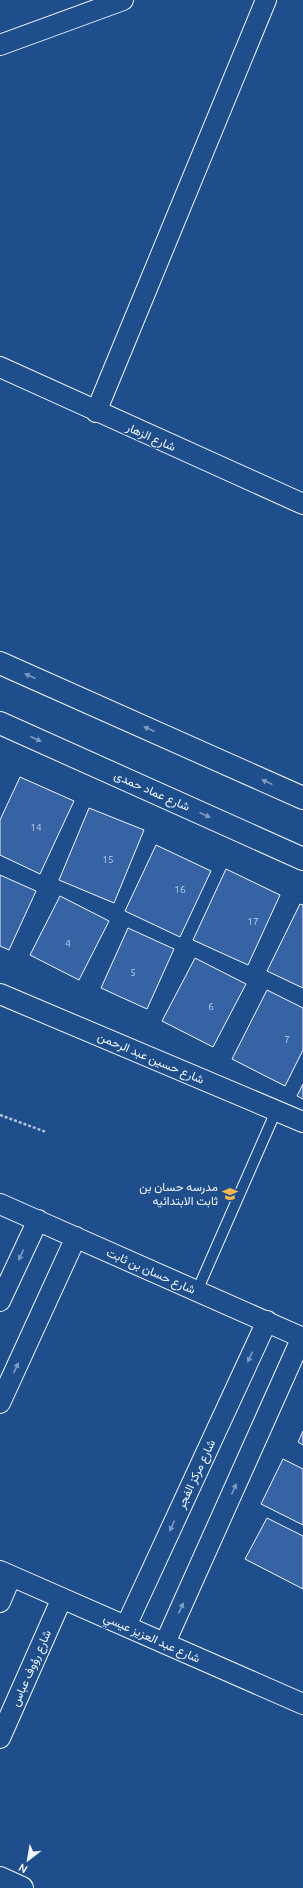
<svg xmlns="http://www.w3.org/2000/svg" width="303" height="1888" font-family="Ubuntu,Vazirmatn,sans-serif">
	<rect width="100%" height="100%" fill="#1f4e8c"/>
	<!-- building -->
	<path fill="#3563a3" stroke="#f2f6ff" d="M20 777 74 801 40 874 0 855V820Z
		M89 808 144 830 114 903 59 880Z
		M156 845 211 871 180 937 125 911Z
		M226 869 280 895 248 965 193 940Z
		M0 875 36 891 9 950 0 946Z
		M60 896 109 921 79 980 30 955Z
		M300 904 303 905V988L267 971Z
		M128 928 174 949 147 1009 101 988Z
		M195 958 246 984 213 1047 162 1021Z
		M267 990 303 1008V1050L285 1086 232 1059Z
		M303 1084V1099L297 1096Z
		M303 1431V1445L298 1442Z
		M283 1459 303 1469V1525L261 1504Z
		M267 1518 303 1536V1589L245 1559Z"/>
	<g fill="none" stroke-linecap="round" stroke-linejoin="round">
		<!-- service casing -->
		<g stroke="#f2f6ff" stroke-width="12">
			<path id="service" d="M197 1291 276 1111"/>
		</g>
		<!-- minor casing -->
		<g stroke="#f2f6ff" stroke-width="22">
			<path id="minor" d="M0 45 123 0
				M0 367 303 504
				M96 412 266 0
				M0 994 303 1122
				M0 1204 303 1338
				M0 1301 38 1220
				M0 1403 76 1237
				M0 1571 303 1704
				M0 1602 11 1576
				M126 1626 267 1321
				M165 1643 302 1337
				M0 1738 62 1598"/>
		</g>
		<!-- tertiary casing -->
		<g stroke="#f2f6ff" stroke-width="24">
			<path id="tertiary" d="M0 663 303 798
				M0 723 303 859"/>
		</g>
		<!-- primary casing -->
		<g stroke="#f2f6ff" stroke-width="24">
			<path id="primary" d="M0 1878 22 1888"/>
		</g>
		<!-- path -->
		<path stroke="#b3c4dc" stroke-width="2.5" stroke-dasharray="3 2" stroke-linecap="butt" d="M0 1115 46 1132"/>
		<!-- service -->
		<use href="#service" stroke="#1f4e8c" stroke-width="10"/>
		<!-- minor -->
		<use href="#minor" stroke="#1f4e8c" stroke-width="20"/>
		<!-- tertiary -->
		<use href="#tertiary" stroke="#1f4e8c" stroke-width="22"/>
		<!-- primary -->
		<use href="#primary" stroke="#1f4e8c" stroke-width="22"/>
	</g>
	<!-- one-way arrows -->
	<defs><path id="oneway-solid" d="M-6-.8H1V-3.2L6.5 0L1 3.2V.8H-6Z"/></defs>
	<g fill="#7e9ac0">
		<use href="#oneway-solid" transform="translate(30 676) rotate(-156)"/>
		<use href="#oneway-solid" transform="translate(149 729) rotate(-156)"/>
		<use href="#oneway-solid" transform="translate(36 739) rotate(24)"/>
		<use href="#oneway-solid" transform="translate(267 782) rotate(-156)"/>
		<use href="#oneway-solid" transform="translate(205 815) rotate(24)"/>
		<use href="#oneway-solid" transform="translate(21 1255) rotate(115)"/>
		<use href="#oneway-solid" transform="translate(250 1357) rotate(115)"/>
		<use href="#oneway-solid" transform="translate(16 1368) rotate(-65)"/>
		<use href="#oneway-solid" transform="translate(234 1489) rotate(-66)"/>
		<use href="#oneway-solid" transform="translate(172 1526) rotate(115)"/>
		<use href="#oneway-solid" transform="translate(181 1608) rotate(-66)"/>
	</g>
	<!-- icons -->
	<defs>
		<g id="school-bare" transform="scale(1.2)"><path d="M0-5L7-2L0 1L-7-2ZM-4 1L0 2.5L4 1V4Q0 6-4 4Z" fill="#ffb74d" stroke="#1f4e8c" stroke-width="2.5" paint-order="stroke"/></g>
	</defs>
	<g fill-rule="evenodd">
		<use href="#school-bare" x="230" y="1194"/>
	</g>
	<g text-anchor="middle" stroke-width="3" stroke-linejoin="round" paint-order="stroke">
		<!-- number labels -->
		<g font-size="10" fill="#c3d1e8">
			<text x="36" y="831">14</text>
			<text x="108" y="863">15</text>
			<text x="180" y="893">16</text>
			<text x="253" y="925">17</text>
			<text x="68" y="947">4</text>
			<text x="133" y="976">5</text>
			<text x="211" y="1010">6</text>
			<text x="287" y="1043">7</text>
		</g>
		<!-- street labels -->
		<g font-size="12" fill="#f2f6ff" stroke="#1f4e8c">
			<text transform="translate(151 437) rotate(24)" y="4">شارع الزهار</text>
			<text transform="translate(152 791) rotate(24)" y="4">شارع عماد حمدى</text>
			<text transform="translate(151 1058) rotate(23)" y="4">شارع حسين عبد الرحمن</text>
			<text transform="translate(151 1271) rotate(24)" y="4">شارع حسان بن ثابت</text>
			<text transform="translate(196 1474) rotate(-65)" y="4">شارع مركز الفجر</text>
			<text transform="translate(152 1638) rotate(24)" y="4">شارع عبد العزيز عيسي</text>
			<text transform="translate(31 1668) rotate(-66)" y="4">شارع رؤوف عباس</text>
		</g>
		<!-- poi labels -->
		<g font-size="12" fill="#f2f6ff" stroke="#1f4e8c" text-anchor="end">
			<text x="218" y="1191">مدرسه حسان بن<tspan x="218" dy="14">ثابت الابتدائيه</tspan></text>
		</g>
	</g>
	<!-- north arrow -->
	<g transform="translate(28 1860) rotate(211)" stroke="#1f4e8c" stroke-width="3" paint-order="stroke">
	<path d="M0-3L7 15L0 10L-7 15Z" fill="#f2f6ff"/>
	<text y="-6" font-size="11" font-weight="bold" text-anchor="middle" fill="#f2f6ff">N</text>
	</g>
</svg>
